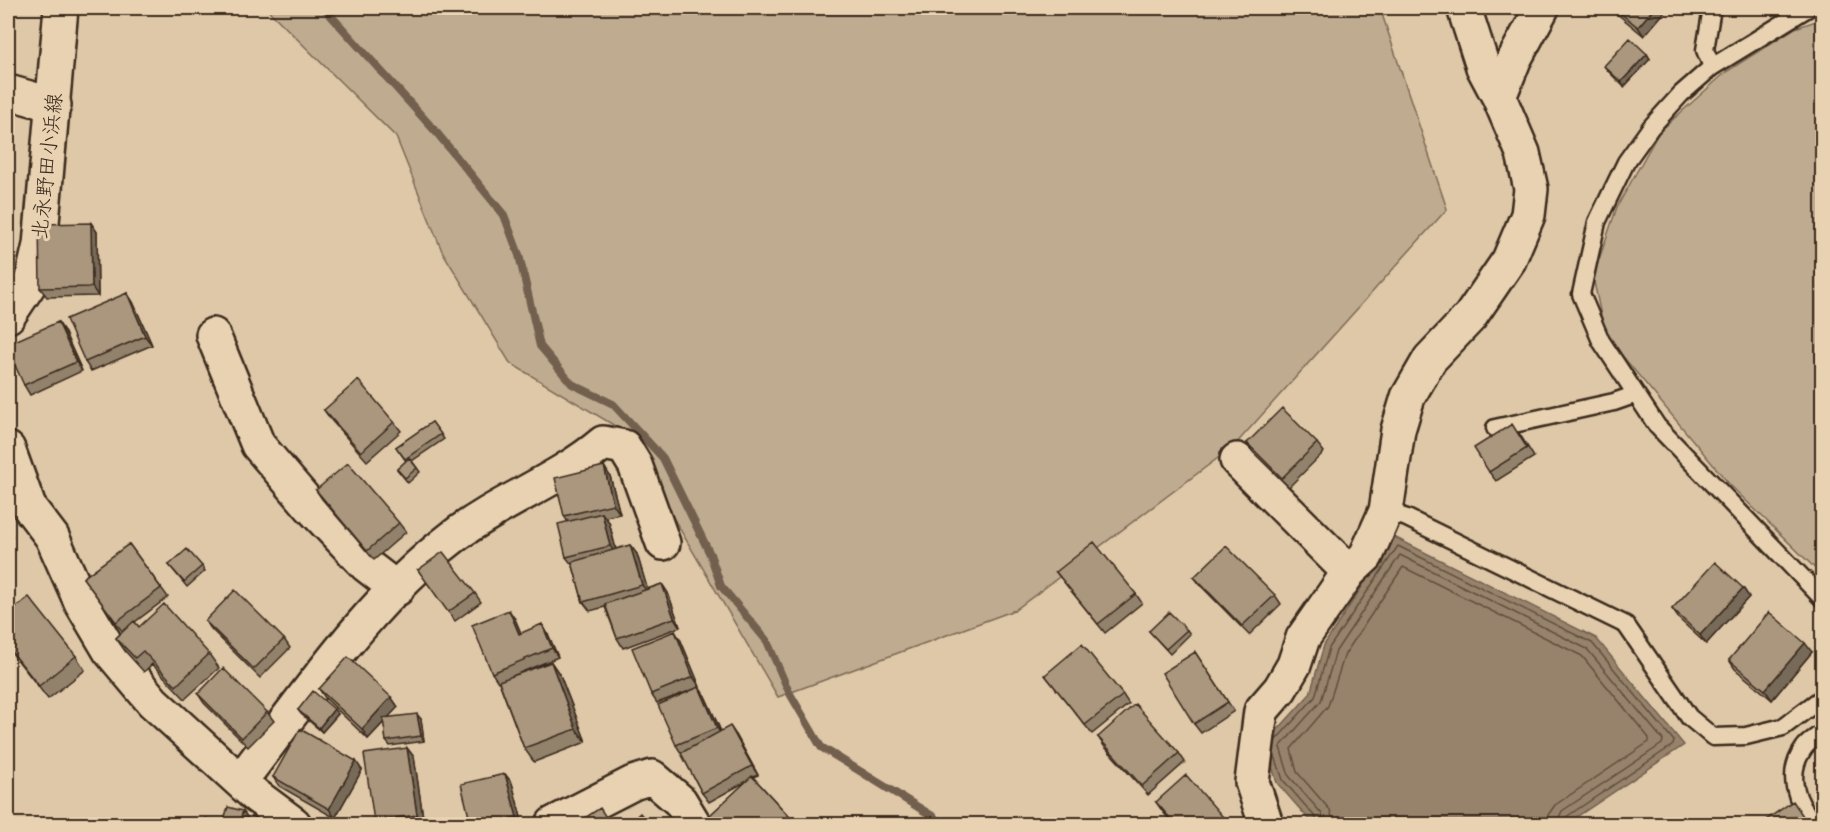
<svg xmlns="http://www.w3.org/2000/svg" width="1830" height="832" font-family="Pangolin,'Klee One',sans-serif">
	<rect width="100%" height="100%" fill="#dec8a8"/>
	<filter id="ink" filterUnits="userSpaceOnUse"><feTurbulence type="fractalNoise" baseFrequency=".0167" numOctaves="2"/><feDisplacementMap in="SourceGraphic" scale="12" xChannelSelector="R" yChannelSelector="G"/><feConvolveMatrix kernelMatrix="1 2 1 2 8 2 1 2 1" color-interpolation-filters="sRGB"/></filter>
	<g filter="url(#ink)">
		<!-- green -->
		<path fill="#bfab8f" stroke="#7d6a56" stroke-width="1.5" d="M266 8H1380L1447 209 1234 446 1015 610 778 697 622 430 510 363 442 251 396 137Z
			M1822 19V575L1730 485 1605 335 1593 277 1617 207 1659 132 1726 72 1795 28Z"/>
		<!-- water -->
		<path fill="#97836c" stroke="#725f4d" stroke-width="1.5" d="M1394 537 1596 638 1684 745 1566 824H1313L1277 783 1265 744 1310 694 1324 645Z"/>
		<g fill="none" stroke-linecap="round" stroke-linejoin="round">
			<!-- shore -->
			<path stroke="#604e3d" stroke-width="1.5" d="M1275 741 1315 697 1329 648 1398 546 1592 643 1674 741 1673 745 1566 817 1564 824
				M1274 753 1283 780 1316 818 1317 824
				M1325 824 1322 814 1289 776 1280 747 1321 701 1336 651 1400 555 1587 649 1663 740 1662 744 1562 811 1556 824
				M1334 824 1330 810 1297 772 1291 749 1328 706 1345 654 1403 567 1582 656 1649 738V742L1555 805 1548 815 1547 824"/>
			<!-- stream -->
			<path stroke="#725f4d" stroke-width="8" d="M324 8 437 133 504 215 519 255 540 346 572 384 613 404 663 458 710 554 721 586 767 641 789 692 821 747 934 817 938 824"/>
			<!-- lane casing -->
			<g stroke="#3b2a1e" stroke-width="21">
				<path id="lane" d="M1808 8 1712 67 1681 94 1651 127 1626 162 1597 222 1581 294 1601 341 1657 426 1822 598
					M1712 67 1705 50 1712 8
					M1495 428 1614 402 1634 395
					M1386 511 1407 518 1626 625 1689 717 1713 737 1746 736 1783 727 1822 698
					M1815 824C1796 803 1785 774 1804 748 1808 742 1817 737 1822 733"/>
			</g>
			<!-- street casing -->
			<g stroke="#3b2a1e" stroke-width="38">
				<path id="street" d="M1464 8 1483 67 1499 97
					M8 92 54 105
					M213 335 258 445 311 507 366 565 397 589
					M8 449 29 507 52 537 81 602 110 651 153 702 255 795 294 824
					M1237 460 1349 572
					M241 780C306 696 368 602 453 537 500 501 558 481 603 443L624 447 635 465 663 543
					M553 824 633 783 652 777 680 801 694 824
					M1266 824 1252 782 1261 711 1280 689 1294 665 1303 638 1349 572 1366 556 1386 511 1398 430 1408 397 1430 359 1470 317 1509 260 1528 215 1531 189 1523 153 1499 97 1514 60 1542 8"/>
			</g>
			<!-- secondary casing -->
			<g stroke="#3b2a1e" stroke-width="38">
				<path id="secondary" d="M8 316 32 280 40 245 61 8"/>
			</g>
			<!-- lane -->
			<use href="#lane" stroke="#e8d2b1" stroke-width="16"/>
			<!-- street -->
			<use href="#street" stroke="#e8d2b1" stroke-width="33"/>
			<!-- secondary -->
			<use href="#secondary" stroke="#e8d2b1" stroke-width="33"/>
		</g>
		<!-- wall -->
		<path fill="#92826c" stroke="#3b2a1e" stroke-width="1.5" d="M1610 8H1668L1644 36Z
			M1647 54 1650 59 1624 87 1608 71 1604 66Z
			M91 223 97 232 98 296 47 297 40 288Z
			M127 293 133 302 152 345 91 371 85 362Z
			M58 322 64 331 82 371 30 395 24 385Z
			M324 410 394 422 401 431 367 461 331 420Z
			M432 422 444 439 412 461 420 472 408 483 397 469 406 461 396 447Z
			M1519 433 1534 457 1496 481 1489 472Z
			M1247 443H1317L1324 452 1289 487 1253 452Z
			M610 476 620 514 605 517 609 522 616 549 630 545 637 554 647 589 662 584 668 593 680 627 623 648 617 638 605 607 590 611 583 602 573 566 566 557 568 522 564 516Z
			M316 490 399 523 406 532 374 560 322 499Z
			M129 544 168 597 135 622 139 627 209 654 219 668 185 699 152 664 144 672 125 651 116 638 126 628 122 631 83 578Z
			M169 565 202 566 205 571 187 587Z
			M418 570 475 593 481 602 455 621Z
			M1056 572 1136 594 1142 603 1105 633Z
			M1194 577 1275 595 1281 604 1249 635 1201 586Z
			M1743 588 1749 597 1706 644 1679 619 1672 609Z
			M8 613 76 656 85 670 48 699 8 648Z
			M515 619 521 633 548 634 558 657 510 677 551 662 560 675 586 742 534 762 524 748 499 682H498L492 673Z
			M205 621 284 639 290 648 260 678 212 630Z
			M1187 630 1190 634 1170 654 1149 631Z
			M681 641 700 687 657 703 651 694Z
			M1195 652 1234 711 1201 733 1194 724Z
			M1812 652 1772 700 1735 669 1729 660Z
			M1045 675 1123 695 1129 704 1092 734Z
			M319 689 391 697 398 707 387 718 421 719 424 741 390 746 386 741 384 722 368 739 325 698Z
			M198 694 267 712 274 721 248 747 204 703Z
			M705 696 721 731 736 735 758 775 753 777 797 825H715L709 816 747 781 709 802 702 793 681 753 676 745Z
			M298 710 338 714 322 732 301 714Z
			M1098 737 1179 753 1185 762 1148 795 1104 746Z
			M407 748 414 757 424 824 376 825 374 821Z
			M362 770 335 818 279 786 273 777Z
			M505 774 512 783 523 825H471Z
			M1156 802 1230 825H1174L1163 812Z"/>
		<!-- shaded-wall -->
		<path fill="#776a58" stroke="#3b2a1e" stroke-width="1.5" d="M1654 8H1668L1644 36 1638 27Z
			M1647 54 1650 59 1624 87 1621 82Z
			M91 223 97 232 98 296 92 287Z
			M127 293 133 302 152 345 145 336Z
			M58 322 64 331 82 371 76 362Z
			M604 466 610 476 620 514 613 504Z
			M602 513 609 522 617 555 610 546Z
			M8 530 12 536 8 541Z
			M630 545 637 554 649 594 642 585Z
			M662 584 668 593 680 627 674 618Z
			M1743 588 1749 597 1706 644 1700 635Z
			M509 610 515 619 525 643 519 634Z
			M542 624 548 634 558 657 552 648Z
			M675 631 681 641 700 687 693 677Z
			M1805 643 1812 652 1772 700 1765 690Z
			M551 662 560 675 586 742 576 729Z
			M699 687 705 696 723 737 717 728Z
			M391 697 398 707 368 739 362 729Z
			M334 709 338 714 322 732 319 728Z
			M417 714 421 719 424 741 421 736Z
			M730 726 736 735 758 775 752 766Z
			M407 748 414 757 424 824 417 815Z
			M356 761 362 770 335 818 329 809Z
			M505 774 512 783 523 825 517 817Z
			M243 811 252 824 238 825Z"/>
		<!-- building -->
		<path fill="#aa977e" stroke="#3b2a1e" stroke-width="1.5" d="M1614 8H1654L1638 27Z
			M1630 38 1647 54 1621 82 1604 66Z
			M91 223 92 287 40 288 39 224Z
			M127 293 145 336 85 362 66 319Z
			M58 322 76 362 24 385 8 350V344Z
			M358 380 394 422 361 452 324 410Z
			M1282 408 1317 443 1282 478 1247 443Z
			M432 422 441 434 405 459 396 447Z
			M1512 424 1527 448 1489 472 1474 448Z
			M409 458 417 468 405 478 397 469Z
			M348 463 399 523 367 551 316 490Z
			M604 466 613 504 564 516 555 478Z
			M602 513 610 546 566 557 558 524Z
			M1094 542 1136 594 1098 624 1056 572Z
			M129 544 161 588 116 622 83 578Z
			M630 545 642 585 583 602 572 562Z
			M1226 546 1275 595 1242 626 1194 577Z
			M187 549 202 566 184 582 169 565Z
			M443 552 475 593 448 612 418 570Z
			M1715 562 1743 588 1700 635 1672 609Z
			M662 584 674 618 617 638 605 604Z
			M235 590 284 639 254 669 205 621Z
			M29 597 76 656 39 686 8 647V613Z
			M164 604 209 654 176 686 143 651 135 658 116 638 134 621 139 627Z
			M509 610 519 634 542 624 552 648 492 673 472 625Z
			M1169 612 1187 630 1166 649 1149 631Z
			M1769 612 1805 643 1765 690 1729 660Z
			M675 631 693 677 651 694 632 648Z
			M1082 644 1123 695 1085 725 1045 675Z
			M1195 652 1228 702 1194 724 1162 673Z
			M348 657 391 697 362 729 319 689Z
			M551 662 576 729 524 748 499 681Z
			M223 668 267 712 242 738 198 694Z
			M699 687 717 728 676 745 658 705Z
			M313 691 334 709 319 728 298 710Z
			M1135 704 1179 753 1142 786 1098 737Z
			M417 714 421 736 386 741 383 718Z
			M730 726 752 766 702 793 681 753Z
			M300 729 356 761 329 809 273 777Z
			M407 748 417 815 374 821 364 754Z
			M505 774 517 817 481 825H471L461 784Z
			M1186 775 1230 825H1176L1156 802Z
			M752 776 797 825H716L709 816Z
			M1793 801 1809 825H1769L1766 820Z
			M228 807 243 811 238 825H204L206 818 223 823Z
			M600 808 611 825H574Z
			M640 813 650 825H630L629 823Z"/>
	</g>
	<g text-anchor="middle" stroke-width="6" stroke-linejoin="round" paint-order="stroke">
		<!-- street labels -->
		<g font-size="21" fill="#3b2a1e" stroke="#e8d2b1">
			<text transform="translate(47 166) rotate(-84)" y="7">北永野田小浜線</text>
		</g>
	</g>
	<!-- margin -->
	<rect width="1830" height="832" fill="none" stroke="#e8d2b1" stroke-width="30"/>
	<rect x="15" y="15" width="1800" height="802" fill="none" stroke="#3b2a1e" stroke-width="2" filter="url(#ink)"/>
</svg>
